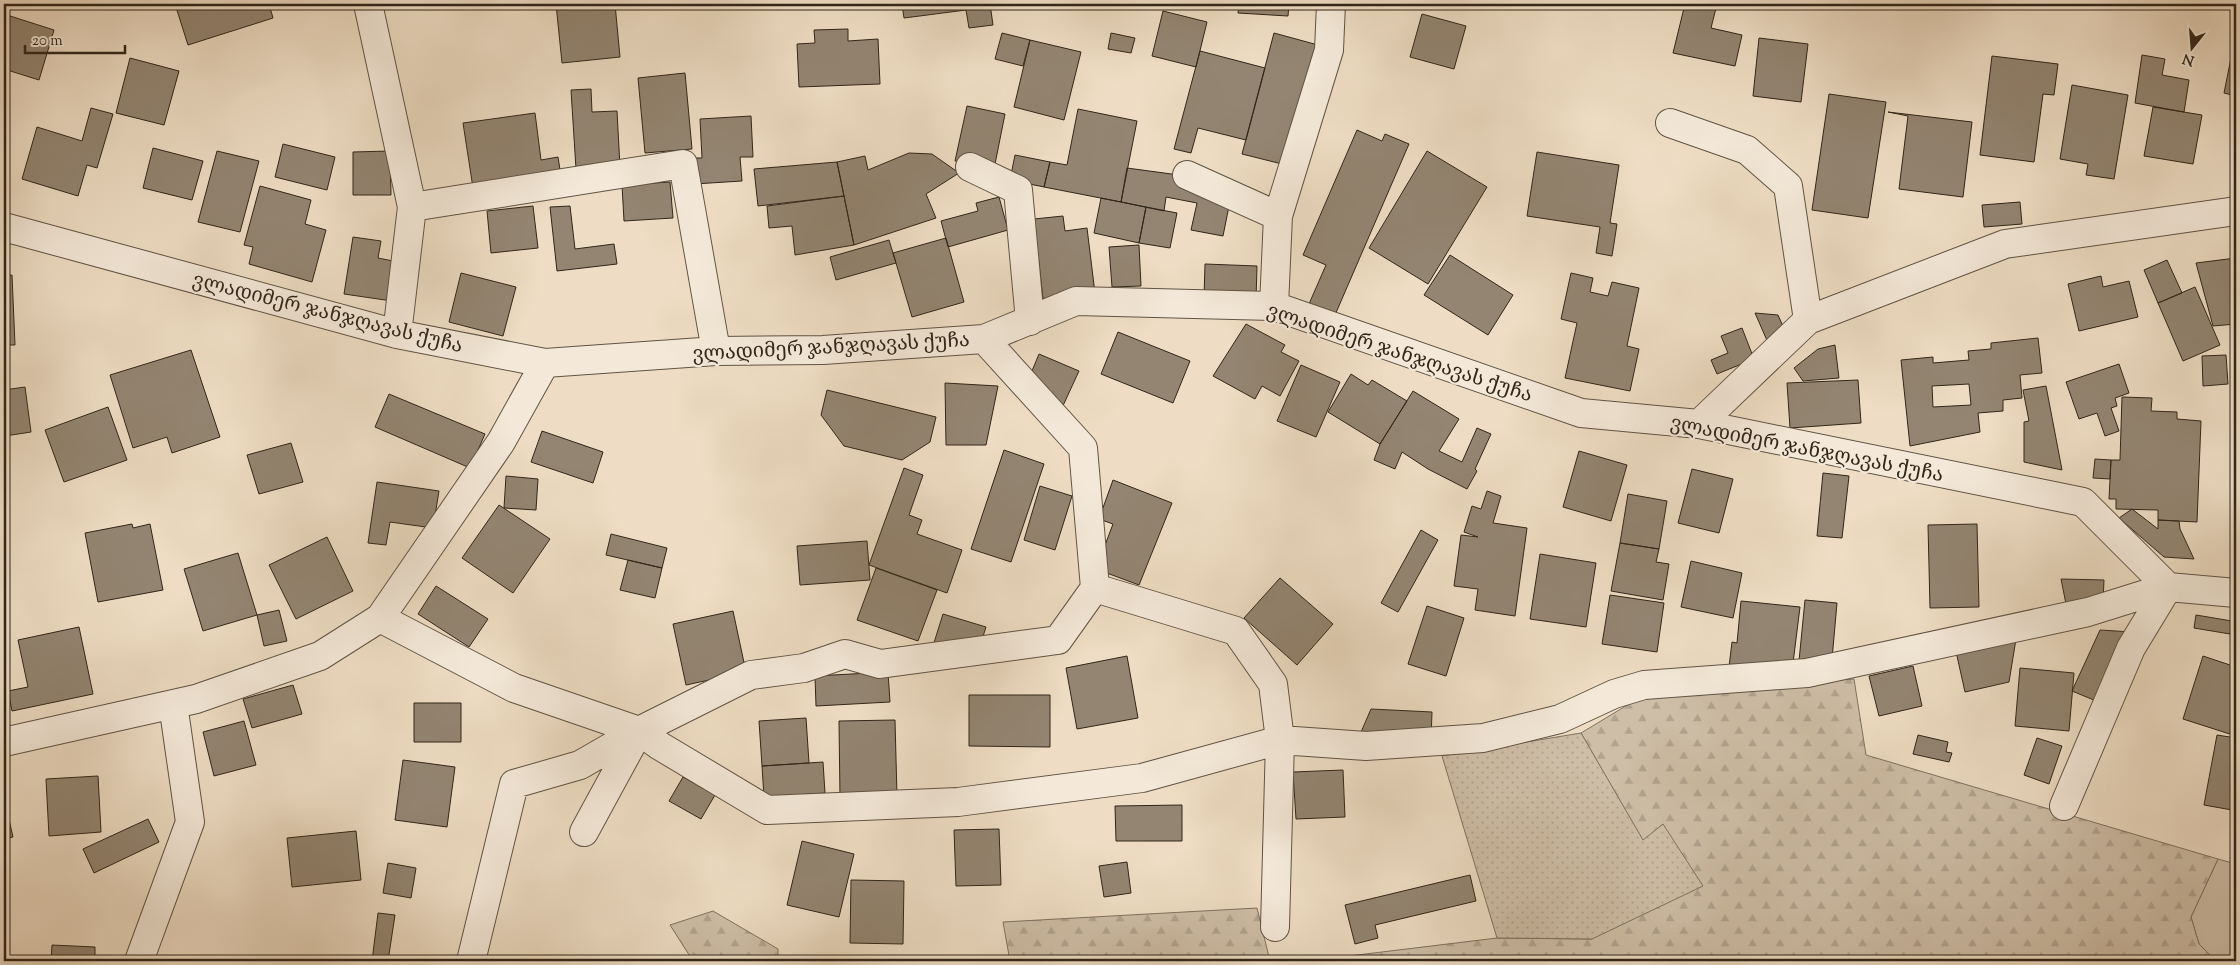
<svg xmlns="http://www.w3.org/2000/svg" width="2240" height="965" font-family="'Sorts Mill Goudy','Noto Serif Georgian',serif">
	<defs>
		<pattern id="forest-firs" width="22" height="20" patternUnits="userSpaceOnUse" patternTransform="scale(1.25)"><rect width="22" height="20" fill="#cebea7"/><path d="M5 1l3.5 6h-7zM16 11l3.5 6h-7z" fill="#b1a38f"/></pattern>
		<pattern id="garden-dots" width="8" height="8" patternUnits="userSpaceOnUse" patternTransform="scale(1.25)"><rect width="8" height="8" fill="#cebea7"/><path d="M2 2h.1M6 6h.1" fill="none" stroke="#b1a38f" stroke-width="1.8" stroke-linecap="round"/></pattern>
	</defs>
	<rect width="100%" height="100%" fill="#eeddc4"/>
	<filter id="stains"><feTurbulence type="fractalNoise" baseFrequency=".004" numOctaves="4"/><feColorMatrix values="0 0 0 0 .2 0 0 0 0 .09 0 0 0 0 .02 0 0 0 .5 -.17"/></filter>
	<radialGradient id="worn" r=".72"><stop offset=".6" stop-color="#630" stop-opacity="0"/><stop offset="1" stop-color="#630" stop-opacity=".3"/></radialGradient>
	<!-- grass -->
	<path fill="#cebea7" stroke="#7f7260" d="M2218 859 2236 864V961H2216L2199 944 2191 917Z"/>
	<!-- forest -->
	<path fill="url(#forest-firs)" stroke="#7f7260" d="M1854 679 1866 755 2218 859 2191 917 2199 944 2216 961H1308L1497 938 1592 939 1663 824 1643 841 1581 733 1644 695Z
		M1257 908 1270 961H1010L1003 922Z
		M713 911 778 949V961H693L670 925Z"/>
	<!-- garden -->
	<path fill="url(#garden-dots)" stroke="#7f7260" d="M1581 733 1643 840 1663 824 1703 886 1592 939 1497 938 1442 756Z"/>
	<!-- building -->
	<path fill="#938572" stroke="#302619" fill-rule="evenodd" d="M175 4H269L273 18 188 45Z
		M556 4H615L620 57 562 63Z
		M902 4H990L993 25 969 28 966 10 904 18Z
		M1239 4H1289L1288 16 1238 13Z
		M1685 4H1696L1716 8 1711 28 1742 35 1735 66 1673 53Z
		M1163 11 1207 22 1196 67 1152 56Z
		M1422 14 1466 26 1454 69 1410 57Z
		M7 15 54 30 39 80 4 69V24Z
		M848 29V41L878 39 880 84 799 87 797 44 815 43 814 30Z
		M1002 33 1030 40 1023 66 995 59Z
		M1111 33 1135 38 1131 53 1108 49Z
		M1274 33 1318 45 1286 165 1242 154Z
		M2236 33V96L2224 93Z
		M1759 38 1808 44 1801 102 1753 96Z
		M1030 40 1081 52 1064 120 1014 107Z
		M1200 51 1265 68 1246 140 1198 128 1191 153 1174 149Z
		M2142 55 2165 59 2162 75 2189 80 2184 112 2135 103Z
		M1992 56 2058 64 2054 95 2043 94 2034 162 1980 155Z
		M130 58 179 71 164 125 116 113Z
		M685 73 692 149 645 153 638 78Z
		M2072 85 2128 95 2114 179 2086 175 2088 164 2060 159Z
		M591 89 592 112 617 111 620 167 576 169 571 90Z
		M1829 94 1886 102 1868 218 1812 210Z
		M967 106 1005 114 994 169 955 161Z
		M2153 107 2202 115 2193 164 2144 156Z
		M91 108 113 114 97 168 87 165 78 196 22 179 37 127 82 141Z
		M1078 109 1137 121 1121 202 1044 187 1050 162 1067 165Z
		M1888 112 1972 122 1963 197 1899 189 1908 116Z
		M535 113 541 160 558 157 561 176 473 188 463 123Z
		M751 116 753 157H740L742 181 694 184 692 158H702L700 119Z
		M1357 130 1382 141 1385 134 1409 144 1335 315 1309 304 1326 265 1303 255Z
		M2236 138V176H2231Z
		M283 144 335 157 327 190 275 177Z
		M153 148 203 161 192 200 143 188Z
		M217 151 259 161 240 232 198 222Z
		M390 151 391 195H353V152Z
		M1427 151 1487 187 1428 284 1369 248Z
		M1537 152 1619 165 1610 223 1617 224 1612 256 1596 253 1600 227 1527 216Z
		M909 153 932 154 959 173 926 194 936 218 854 245 837 162 865 156 868 170Z
		M1015 155 1050 162 1044 187 1010 180Z
		M837 162 844 196 758 206 754 169Z
		M1127 168 1179 175 1229 206 1223 236 1191 230 1197 203 1166 197 1164 211 1121 202Z
		M670 182 673 218 624 221 622 185Z
		M260 186 311 200 305 224 326 230 312 282 249 264 253 247 244 245Z
		M844 196 854 245 795 255 792 226 769 228 767 206Z
		M999 197 1008 230 948 247 941 221 978 211 976 203Z
		M1101 198 1146 207 1139 243 1094 233Z
		M2020 202 2022 224 1984 227 1982 205Z
		M533 206 538 248 491 253 487 211Z
		M570 206 575 249 614 244 617 264 557 271 550 207Z
		M1146 207 1177 213 1170 248 1139 243Z
		M1063 216 1065 231 1087 228 1095 293 1043 299 1034 219Z
		M353 237 381 241 378 258 398 262 392 301 344 294Z
		M946 238 964 302 912 317 893 253Z
		M889 240 896 263 836 280 830 257Z
		M1139 245 1141 286 1112 287 1109 247Z
		M1450 255 1513 295 1488 335 1424 295Z
		M2236 258V324L2213 326 2196 263Z
		M2167 260 2182 293 2158 303 2144 270Z
		M1205 264 1257 266 1256 300 1204 298Z
		M461 273 516 287 503 336 449 322Z
		M1571 273 1593 278 1590 292 1608 296 1612 282 1639 288 1627 346 1639 349 1630 391 1565 378 1577 323 1561 319Z
		M12 275 15 345H4V276Z
		M2101 276 2103 287 2129 281 2138 317 2079 331 2068 284Z
		M2195 287 2220 345 2183 361 2158 303Z
		M1755 313 1778 315 1786 333 1769 345Z
		M1246 324 1285 345 1281 352 1299 361 1280 396 1262 386 1255 399 1213 376Z
		M1742 328 1754 359 1717 374 1711 360 1728 353 1721 336Z
		M1118 332 1190 361 1173 403 1101 374Z
		M2038 338 2042 373 2020 375 2022 398 2003 400V411L1978 413 1980 432 1910 446 1901 360 1933 357V363L1969 360 1968 351 1991 349V343ZM1969 384 1971 405 1933 407 1932 386Z
		M1835 345 1839 378 1803 381 1794 368 1818 349Z
		M191 350 220 437 172 453 167 437 133 448 110 375Z
		M1039 354 1079 371 1061 410 1027 383Z
		M2226 355 2228 384 2203 386 2202 356Z
		M2119 364 2129 393 2115 398 2117 406 2111 408 2119 431 2105 436 2097 413 2079 419 2066 382Z
		M1301 365 1340 382 1316 437 1277 421Z
		M1351 374 1368 385 1372 380 1407 401 1380 444 1328 412Z
		M1858 380 1861 423 1790 428 1787 383Z
		M945 383 998 386 986 445H946Z
		M2046 386 2062 470 2024 462V422L2029 421 2023 390Z
		M25 387 31 432 5 436 4 390Z
		M827 390 936 417 930 442 902 460 844 446 821 415Z
		M1413 391 1459 419 1439 451 1462 462 1477 428 1491 434 1475 469 1477 471 1467 489 1428 469 1402 452 1395 469 1374 460 1380 444Z
		M389 394 485 434 470 468 375 427Z
		M2122 397 2152 398 2151 411 2177 412V419L2201 421 2197 522 2158 520V510L2116 509V499H2109L2111 460H2120Z
		M108 407 127 460 64 482 45 430Z
		M542 431 603 452 593 483 531 462Z
		M291 443 303 482 259 494 247 455Z
		M1004 450 1044 464 1011 562 971 549Z
		M1579 451 1627 465 1611 521 1563 507Z
		M2095 459 2111 460 2110 479 2093 478Z
		M904 468 923 475 909 515 922 520 917 534 962 550 947 593 869 565Z
		M1692 469 1733 479 1719 533 1678 523Z
		M1823 473 1849 476 1842 538 1817 536Z
		M506 476 538 479 536 510 504 508Z
		M1113 480 1172 503 1139 585 1096 569 1113 524 1099 519Z
		M377 482 439 491 433 528 390 522 386 545 368 543Z
		M1040 486 1072 496 1055 550 1024 540Z
		M1487 491 1501 496 1493 523 1527 528 1515 616 1475 610 1478 589 1454 586 1461 535 1478 537 1464 532 1472 506 1481 509Z
		M1628 494 1667 501 1659 549 1620 543Z
		M499 505 550 539 513 593 462 558Z
		M2132 509 2158 529V520L2179 521 2180 529 2194 559 2164 557 2119 518Z
		M132 524 133 528 150 524 163 590 98 602 85 533Z
		M1977 524 1979 607 1930 608 1928 525Z
		M1421 530 1438 540 1398 612 1381 603Z
		M611 534 667 548 662 568 606 555Z
		M327 537 353 591 296 619 269 565Z
		M867 541 870 580 800 585 797 546Z
		M1620 543 1659 549 1656 562 1669 564 1663 600 1611 591Z
		M238 553 257 615 203 631 184 569Z
		M1540 554 1596 563 1586 627 1530 619Z
		M628 560 662 568 655 598 620 590Z
		M1691 561 1742 573 1733 618 1681 607Z
		M876 568 937 590 918 641 857 620Z
		M1280 578 1333 624 1297 665 1244 618Z
		M2061 579 2104 580 2103 601 2067 609Z
		M436 586 488 619 469 647 418 614Z
		M1610 595 1664 603 1657 652 1602 644Z
		M1805 600 1837 603 1832 659 1799 661Z
		M1741 601 1800 607 1793 663 1729 667 1732 642 1737 643Z
		M1427 606 1464 618 1446 676 1408 664Z
		M279 610 287 641 264 646 257 615Z
		M733 611 746 672 686 685 673 624Z
		M943 614 986 627 979 649H932Z
		M2196 615 2232 621 2230 634 2194 628Z
		M79 627 93 694 12 711 8 691 28 687 18 640Z
		M2100 630 2132 632 2101 703 2072 691Z
		M2017 633 2009 682 1965 692 1955 647Z
		M1127 656 1138 718 1077 729 1066 668Z
		M2203 656 2236 667V736L2183 719Z
		M1913 666 1922 706 1879 716 1869 676Z
		M2020 668 2074 673 2069 731 2015 726Z
		M888 672 890 702 816 706 815 676Z
		M293 685 302 714 252 728 243 699Z
		M969 695H1050V747L969 746Z
		M414 703H461V742H414Z
		M1371 709 1432 712 1431 739H1358Z
		M806 718 809 763 762 766 759 721Z
		M895 720 897 796 840 798 839 721Z
		M244 721 256 765 214 776 203 732Z
		M1918 735 1948 742 1946 752 1952 753 1949 762 1913 754Z
		M2217 735 2236 738V786L2232 810 2204 805Z
		M2037 738 2062 746 2049 784 2024 775Z
		M403 760 455 767 447 827 395 820Z
		M823 762 825 793 764 797 762 766Z
		M1343 770 1345 817 1296 819 1293 772Z
		M98 776 101 832 49 836 46 779Z
		M683 777 715 795 701 819 669 801Z
		M4 798 13 837 4 839Z
		M1182 805V841H1116L1115 806Z
		M148 819 159 842 94 873 83 849Z
		M999 829 1001 885 956 886 954 830Z
		M356 831 361 880 292 887 287 838Z
		M802 841 854 854 839 917 787 905Z
		M1127 862 1131 893 1104 897 1099 866Z
		M388 863 416 868 411 898 383 893Z
		M1470 875 1476 901 1375 925 1378 938 1355 944 1345 905Z
		M851 880 904 881 903 944 850 943Z
		M378 913 395 915 388 961H372Z
		M52 945 95 947V961H51Z"/>
	<g fill="none" stroke-linecap="round" stroke-linejoin="round">
		<!-- minor casing -->
		<g stroke="#605444" stroke-width="30">
			<path id="minor" d="M368 4 412 207 397 334
				M1670 123 1747 150 1788 186 1808 320
				M970 167 1018 190 1030 321
				M1187 175 1278 216 1274 306
				M412 207 683 164 716 351
				M1278 216 1329 50 1331 4
				M4 227 397 334 545 363 716 351 823 350 984 339 1076 301 1274 306 1581 413 1699 424 2083 502 2168 587 2236 593
				M1699 424 1808 320 2005 244 2236 211
				M380 618 514 688 639 731 660 746 767 810 958 802 1142 778 1280 740 1273 684 1236 631 1095 588 1083 448 984 339
				M4 742 196 699 320 656 380 618 501 442 545 363
				M2064 806 2131 648 2168 587
				M584 832 639 731
				M1275 927 1280 740 1366 746 1483 738 1560 719 1614 694 1644 685 1807 673 2088 612 2168 587
				M139 961 190 822 173 704
				M471 961 514 784 580 765 639 731 751 675 804 668 845 654 880 664 1058 640 1095 588"/>
		</g>
		<!-- minor -->
		<use href="#minor" stroke="#f4e9d9" stroke-width="28"/>
	</g>
	<g text-anchor="middle" stroke-width="4.5" stroke-linejoin="round" paint-order="stroke">
		<!-- street labels -->
		<g font-size="20" fill="#302619" stroke="#f4e9d9">
			<text transform="translate(328 312) rotate(14)" y="7">ვლადიმერ ჯანჯღავას ქუჩა</text>
			<text transform="translate(831 346) rotate(-3)" y="7">ვლადიმერ ჯანჯღავას ქუჩა</text>
			<text transform="translate(1400 352) rotate(18)" y="7">ვლადიმერ ჯანჯღავას ქუჩა</text>
			<text transform="translate(1807 448) rotate(11)" y="7">ვლადიმერ ჯანჯღავას ქუჩა</text>
		</g>
	</g>
	<!-- margin -->
	<rect width="2240" height="965" fill="none" stroke="#eeddc4" stroke-width="20"/>
	<rect x="5" y="5" width="2230" height="955" fill="none" stroke="#302619" stroke-width="2.5"/>
	<rect x="10" y="10" width="2220" height="945" fill="none" stroke="#302619"/>
	<!-- north arrow -->
	<g transform="translate(2192 48) rotate(197)" stroke="#f4e9d9" stroke-width="4" paint-order="stroke">
	<path d="M0-4L9 19L0 12L-9 19Z" fill="#302619"/>
	<text y="-8" font-size="14" font-weight="bold" text-anchor="middle" fill="#302619">N</text>
	</g>
	<!-- scale -->
	<path d="M25 45v8h100v-8" fill="none" stroke="#302619" stroke-width="2.5"/>
	<text x="32" y="45" font-size="15" fill="#302619" stroke="#f4e9d9" stroke-width="4" paint-order="stroke">20 m</text>
	<rect width="100%" height="100%" filter="url(#stains)"/>
	<rect width="100%" height="100%" fill="url(#worn)"/>
</svg>
